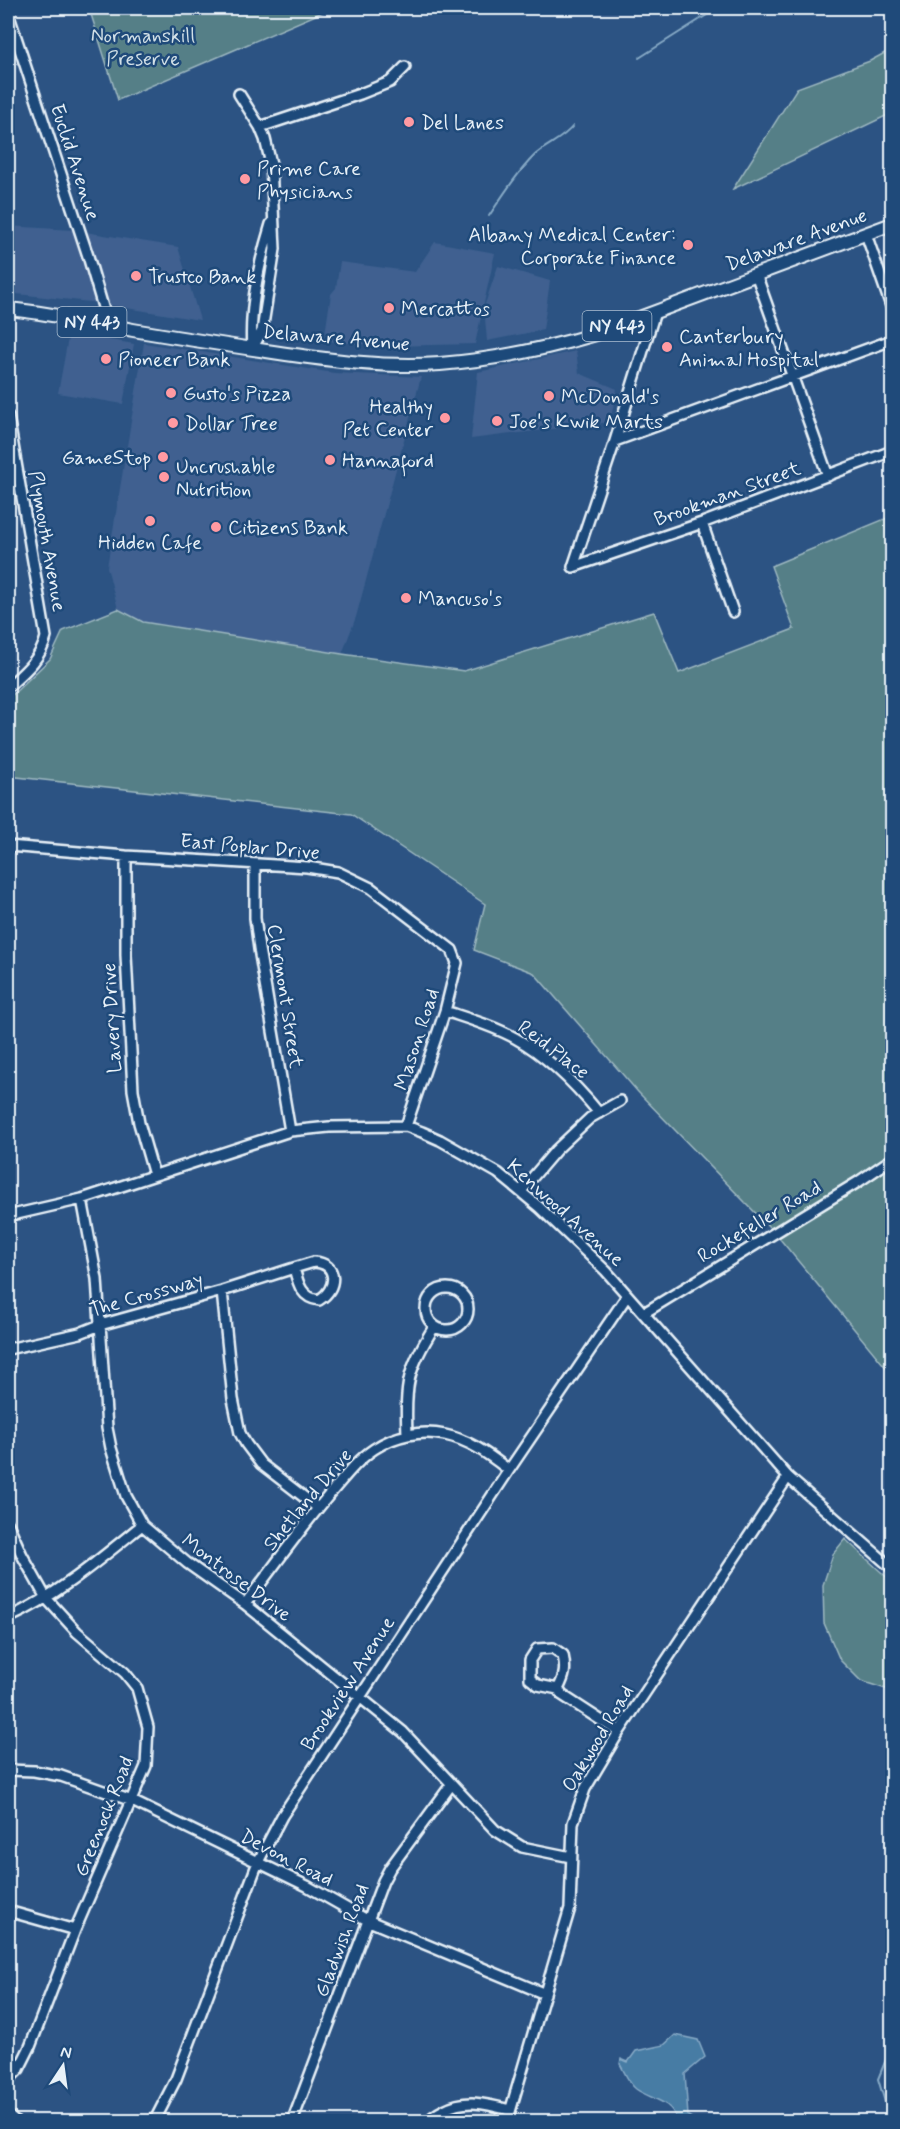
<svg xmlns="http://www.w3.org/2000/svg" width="900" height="2129" font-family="Mynerve,sans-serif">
	<rect width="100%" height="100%" fill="#2c5383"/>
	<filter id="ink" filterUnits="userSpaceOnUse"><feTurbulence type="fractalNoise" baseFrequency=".0167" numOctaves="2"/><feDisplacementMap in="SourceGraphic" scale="12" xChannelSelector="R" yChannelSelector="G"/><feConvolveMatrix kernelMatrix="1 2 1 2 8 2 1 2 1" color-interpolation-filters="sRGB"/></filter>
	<g filter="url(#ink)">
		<!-- built -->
		<path fill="#3f6190" d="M8 226 73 230 178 247 200 320 90 302 8 293Z
			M435 242 495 253 475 344 388 346 324 341 331 294 336 288 340 262 415 272Z
			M498 266 550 281 543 330 487 341 484 307Z
			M69 333 134 344 123 404 58 393Z
			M144 343 334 373 421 377 356 617 342 654 143 622 118 609 107 567Z
			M576 351 579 373 617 389 610 422 471 439 478 372Z"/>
		<!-- green -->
		<path fill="#547f87" stroke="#9eb8c0" stroke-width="1.5" d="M89 8H332L118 100Z
			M892 49V113L733 189 797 88 870 61Z
			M892 516V1159L884 1165 892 1175V1375L775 1233 638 1092 534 973 474 950 485 904 351 814 8 776V699L50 659 63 631 118 609 143 622 342 654 464 671 654 612 679 673 794 629 771 566Z
			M845 1539 892 1582V1691L861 1681 840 1660 824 1623 823 1585 833 1554Z"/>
		<!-- water -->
		<path fill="#467ba4" stroke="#87aac6" stroke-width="1.5" d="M675 2035 698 2040 705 2057 685 2074 688 2116 697 2121H677C671 2099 651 2100 636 2089 629 2084 624 2071 620 2064L621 2059 628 2062 636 2051 664 2045Z"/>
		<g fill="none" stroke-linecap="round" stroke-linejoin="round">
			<!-- stream -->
			<path stroke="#87aac6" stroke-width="2" d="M639 58 718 8
				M489 216C503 195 517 173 535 155 547 144 563 139 573 126
				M891 2122 878 2079 892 2045"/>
			<!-- minor casing -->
			<g stroke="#e8f1f8" stroke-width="14">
				<path id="minor" d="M8 13 88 256 108 324
					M239 94 260 127 265 139 271 164 275 249 262 331 252 349
					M260 127 360 94 390 82 405 67
					M866 234 892 309
					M756 274 828 476
					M252 349C249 308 259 263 271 224
					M8 416 46 637C41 659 23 673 8 687
					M615 441 892 340
					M702 523 733 612
					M573 567 702 523 892 451
					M573 567 615 441 655 312
					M8 846 126 856 307 867 338 872 371 888 452 950 457 963 445 1011 406 1126
					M126 856V955L133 1090 139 1123 154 1175
					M255 865V918L259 949 290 1131
					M445 1011C469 1019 494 1026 515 1038 548 1056 576 1085 599 1113
					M521 1191 556 1150 590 1118 620 1101
					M82 1199 97 1279 107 1428 111 1448 126 1496 142 1525 187 1563 245 1604 403 1732 495 1830 522 1847 571 1857
					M8 1216 82 1199 290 1131 329 1127 406 1126 422 1132 440 1140 498 1173 539 1207 606 1271 788 1477 892 1568
					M314 1262C338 1263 338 1289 319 1300 301 1298 298 1283 294 1268Z
					M426 1309a21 21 0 1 1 42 0a21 21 0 1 1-42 0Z
					M222 1291 233 1399 240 1433 246 1444 261 1464 318 1508
					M644 1313 858 1182 892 1159
					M8 1349 80 1333 100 1325 222 1291 294 1268
					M407 1434C405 1384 407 1370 434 1327
					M8 1524 22 1555 46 1598 77 1632 125 1673 137 1688 148 1727 146 1766 75 1930 30 2047 19 2069 8 2080
					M245 1604C275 1565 303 1525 335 1488 347 1474 359 1459 374 1449 395 1435 421 1430 445 1435 470 1440 489 1455 509 1470
					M8 1618C57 1596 100 1559 142 1525
					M553 1648 563 1655C566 1669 565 1676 558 1689L538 1685 530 1679V1660L537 1649Z
					M558 1689 562 1695 619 1732
					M8 1770 34 1771 61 1776 132 1801 307 1886 367 1920 545 1994
					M8 1911 75 1930
					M8 2115 15 2122
					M154 2122 176 2079 258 1862 282 1816 509 1470 627 1296
					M292 2122 383 1881 390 1868 451 1785
					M428 2122C432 2116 438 2113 444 2110 466 2098 487 2104 510 2110
					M507 2122 570 1908 573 1823 585 1789 619 1732 788 1477"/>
			</g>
			<!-- major casing -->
			<g stroke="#e8f1f8" stroke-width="16">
				<path id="major" d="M8 309C50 313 91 322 133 330 180 338 226 345 273 352 328 360 384 368 440 364 493 360 545 349 596 334L892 224"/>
			</g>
			<!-- minor -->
			<use href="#minor" stroke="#1f4a7a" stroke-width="9"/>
			<!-- major -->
			<use href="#major" stroke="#1f4a7a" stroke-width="12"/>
		</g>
	</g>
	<!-- markers -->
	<g fill="#ff9aa2" stroke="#1f4a7a" stroke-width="2">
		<circle cx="409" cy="122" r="6"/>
		<circle cx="245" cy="179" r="6"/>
		<circle cx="688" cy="245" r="6"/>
		<circle cx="136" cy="276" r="6"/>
		<circle cx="389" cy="308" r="6"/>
		<circle cx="667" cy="347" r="6"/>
		<circle cx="106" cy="359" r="6"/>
		<circle cx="171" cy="393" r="6"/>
		<circle cx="549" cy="396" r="6"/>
		<circle cx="445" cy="418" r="6"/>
		<circle cx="497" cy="421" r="6"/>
		<circle cx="173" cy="423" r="6"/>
		<circle cx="163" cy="457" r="6"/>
		<circle cx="330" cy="460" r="6"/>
		<circle cx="164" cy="477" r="6"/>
		<circle cx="150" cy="521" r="6"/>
		<circle cx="216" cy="527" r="6"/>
		<circle cx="406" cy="598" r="6"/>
	</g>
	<g text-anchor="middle" stroke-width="5" stroke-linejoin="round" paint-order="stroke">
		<!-- shield labels -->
		<g fill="#1f4a7a" stroke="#acbfd2" stroke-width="1.5">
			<rect x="57.5" y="307" width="69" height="30" rx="4.5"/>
			<rect x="582.5" y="311" width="69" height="30" rx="4.5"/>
		</g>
		<g font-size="18" font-weight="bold" fill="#e8f1f8">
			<text x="92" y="328">NY 443</text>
			<text x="617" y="332">NY 443</text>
		</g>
		<!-- park labels -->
		<g font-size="20" fill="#d2e0e7" stroke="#1f4a7a">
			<text x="143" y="42">Normanskill<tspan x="143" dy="23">Preserve</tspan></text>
		</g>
		<!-- poi labels -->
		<g font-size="20" fill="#e8f1f8" stroke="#1f4a7a" text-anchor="start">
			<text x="421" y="129">Del Lanes</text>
			<text x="257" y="175">Prime Care<tspan x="257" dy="23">Physicians</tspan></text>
			<text x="676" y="241" text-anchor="end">Albany Medical Center:<tspan x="676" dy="23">Corporate Finance</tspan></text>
			<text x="148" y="283">Trustco Bank</text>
			<text x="401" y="315">Mercattos</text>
			<text x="679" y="343">Canterbury<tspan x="679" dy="23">Animal Hospital</tspan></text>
			<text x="118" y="366">Pioneer Bank</text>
			<text x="183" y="400">Gusto's Pizza</text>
			<text x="561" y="403">McDonald's</text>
			<text x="433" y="413" text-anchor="end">Healthy<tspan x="433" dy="23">Pet Center</tspan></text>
			<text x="509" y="428">Joe's Kwik Marts</text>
			<text x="185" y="430">Dollar Tree</text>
			<text x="151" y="464" text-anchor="end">GameStop</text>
			<text x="342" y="467">Hannaford</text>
			<text x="176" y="473">Uncrushable<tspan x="176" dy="23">Nutrition</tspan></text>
			<text x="228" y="534">Citizens Bank</text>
			<text x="150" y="549" text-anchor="middle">Hidden Cafe</text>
			<text x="418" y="605">Mancuso's</text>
		</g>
		<!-- street labels -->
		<g font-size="20" fill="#e8f1f8" stroke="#1f4a7a">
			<text transform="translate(76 162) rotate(72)" y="7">Euclid Avenue</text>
			<text transform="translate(796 239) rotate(-20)" y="7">Delaware Avenue</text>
			<text transform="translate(336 337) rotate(5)" y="7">Delaware Avenue</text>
			<text transform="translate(727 493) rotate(-20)" y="7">Brookman Street</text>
			<text transform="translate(48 541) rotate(80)" y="7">Plymouth Avenue</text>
			<text transform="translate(250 846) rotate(5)" y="7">East Poplar Drive</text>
			<text transform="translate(286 996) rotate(81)" y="7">Clermont Street</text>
			<text transform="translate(111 1018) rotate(-93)" y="7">Lavery Drive</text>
			<text transform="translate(416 1039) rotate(-72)" y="7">Mason Road</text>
			<text transform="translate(554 1049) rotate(37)" y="7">Reid Place</text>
			<text transform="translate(566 1212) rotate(42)" y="7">Kenwood Avenue</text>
			<text transform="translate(759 1221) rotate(-31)" y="7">Rockefeller Road</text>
			<text transform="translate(146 1294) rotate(-16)" y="7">The Crossway</text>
			<text transform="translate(307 1499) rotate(-50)" y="7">Shetland Drive</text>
			<text transform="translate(237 1577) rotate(37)" y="7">Montrose Drive</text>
			<text transform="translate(347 1683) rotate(-57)" y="7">Brookview Avenue</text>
			<text transform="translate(597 1738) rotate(-59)" y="7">Oakwood Road</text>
			<text transform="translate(103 1816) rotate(-68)" y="7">Greenock Road</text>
			<text transform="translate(287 1857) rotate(27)" y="7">Devon Road</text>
			<text transform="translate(341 1940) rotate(-69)" y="7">Gladwish Road</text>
		</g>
	</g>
	<!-- margin -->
	<rect width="900" height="2129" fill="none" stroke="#1f4a7a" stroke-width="30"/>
	<rect x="15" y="15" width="870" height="2099" fill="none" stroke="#e8f1f8" stroke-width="2" filter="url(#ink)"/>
	<!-- north arrow -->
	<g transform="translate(63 2066) rotate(13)" stroke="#1f4a7a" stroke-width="4.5" paint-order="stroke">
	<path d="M0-4.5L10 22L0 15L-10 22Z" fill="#e8f1f8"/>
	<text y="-9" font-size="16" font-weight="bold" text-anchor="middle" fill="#e8f1f8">N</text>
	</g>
</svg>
